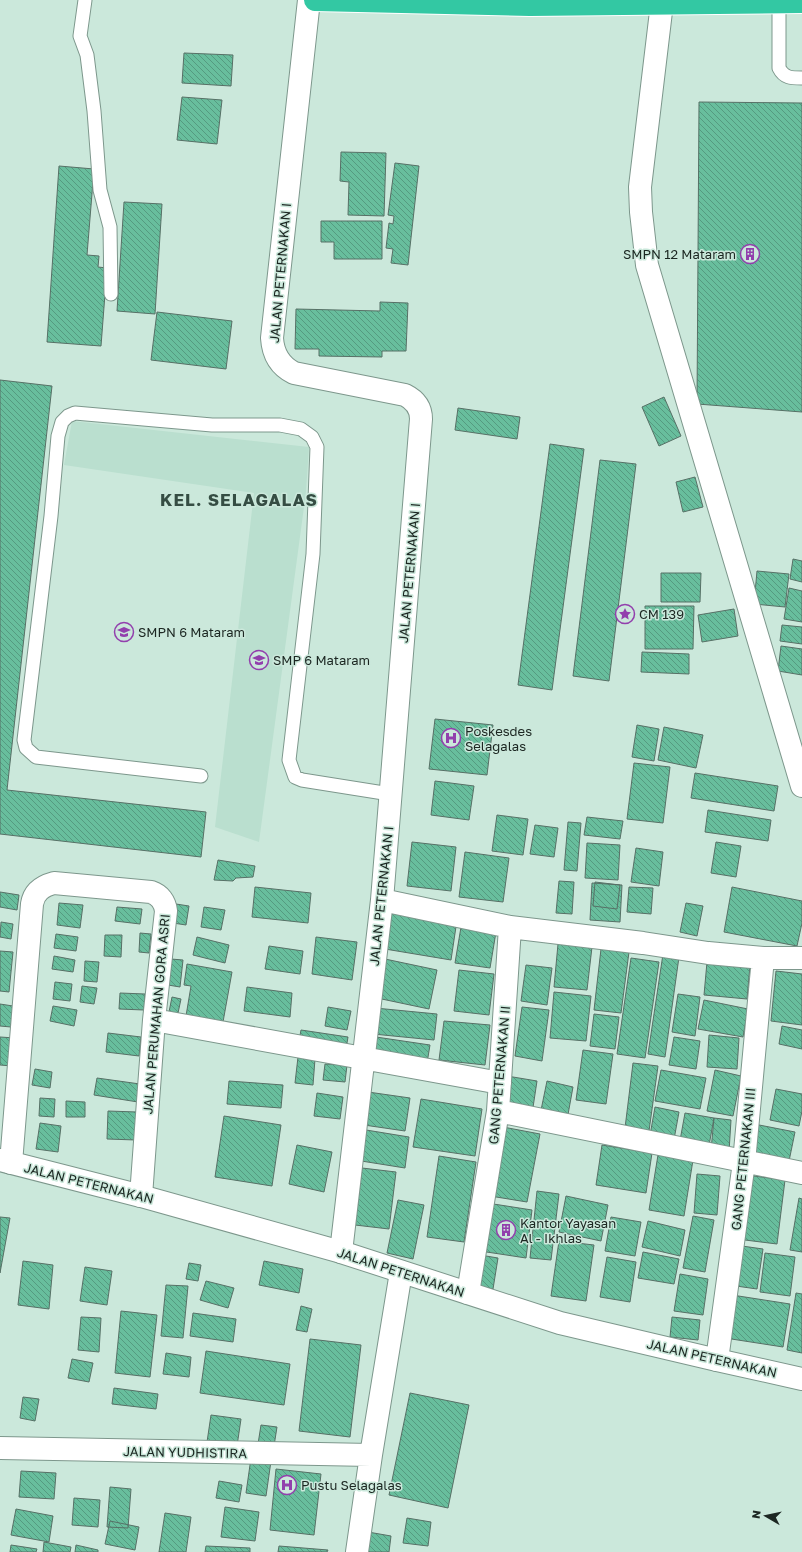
<svg xmlns="http://www.w3.org/2000/svg" width="802" height="1552" font-family="'Golos Text',sans-serif">
	<defs>
		<pattern id="building-back-hatch" width="6" height="6" patternUnits="userSpaceOnUse"><rect width="6" height="6" fill="#68be9d"/><path d="M-1 5l2 2M0 0l6 6M5-1l2 2" fill="none" stroke="#559a80"/></pattern>
	</defs>
	<rect width="100%" height="100%" fill="#cbe8db"/>
	<!-- built -->
	<path fill="#badfcf" d="M72 421 309 447 306 492 259 842 215 827 254 493 64 465Z"/>
	<!-- building -->
	<path fill="url(#building-back-hatch)" stroke="#577066" d="M184 53 233 55 231 86 182 83Z
		M182 97 222 100 217 144 177 140Z
		M699 102 802 103V412L697 404Z
		M341 152 386 153 384 216 348 215 349 182 340 181Z
		M395 163 419 166 408 265 391 263 393 249 386 248 389 223 393 224 394 216 388 215Z
		M59 166 94 169 87 255 99 256 98 267 107 268 101 346 47 342Z
		M124 202 162 204 155 314 117 311Z
		M321 221H382V259H334V242H321Z
		M380 302 408 303 406 351H382V357L319 356V349H295L296 309 380 311Z
		M157 312 232 321 226 369 151 360Z
		M0 380 52 386 7 790 206 812 201 857 0 834Z
		M664 397 681 436 659 446 642 407Z
		M458 408 520 417 517 439 455 430Z
		M550 444 584 449 552 690 518 685Z
		M600 460 636 464 609 681 573 676Z
		M695 477 703 507 683 512 676 482Z
		M793 559 802 561V582L790 579Z
		M757 571 789 574 785 607 754 604Z
		M661 573H701L700 602H661Z
		M789 588 802 591V622L784 619Z
		M645 606H694L693 649H645Z
		M734 609 738 636 702 642 698 615Z
		M782 625 802 627V644L780 641Z
		M781 646 802 649V675L778 671Z
		M642 652 689 654V674L641 672Z
		M435 719 493 725 487 775 429 769Z
		M637 725 659 729 654 761 632 757Z
		M664 727 703 735 696 768 658 760Z
		M634 763 670 767 663 823 627 819Z
		M695 773 778 786 774 811 691 798Z
		M435 781 474 786 469 820 431 815Z
		M708 810 771 820 768 841 705 832Z
		M497 815 528 819 523 855 492 851Z
		M587 817 623 821 620 839 584 835Z
		M568 822 581 823 577 871 564 870Z
		M535 825 558 828 554 857 530 854Z
		M412 842 456 847 451 891 407 886Z
		M716 842 741 846 736 877 711 873Z
		M587 843 620 845 618 880 585 878Z
		M636 848 663 852 659 886 631 882Z
		M465 852 509 858 503 902 459 897Z
		M218 860 255 866 253 877 236 878 233 881 214 880Z
		M559 881 574 882 572 914 556 913Z
		M595 882 620 885 617 909 593 906Z
		M592 883 622 885 620 922 590 920Z
		M255 887 311 893 308 923 252 917Z
		M629 887 653 888 651 914 627 912Z
		M732 887 802 901V923L797 946 724 932Z
		M0 892 19 895 17 910 0 907Z
		M59 903 83 905 80 928 57 925Z
		M686 903 703 906 697 936 680 932Z
		M176 904 189 906 186 925 173 923Z
		M117 907 142 909 140 924 115 921Z
		M204 907 225 910 221 930 201 927Z
		M391 909 457 920 451 960 385 949Z
		M1 922 13 924 11 939 0 937Z
		M461 927 496 932 490 968 455 963Z
		M140 933 151 934 149 953 139 952Z
		M56 934 78 937 76 951 54 948Z
		M105 935H122L121 957 104 956Z
		M197 937 229 945 225 963 193 955Z
		M316 937 357 942 352 980 312 974Z
		M558 944 592 947 587 990 554 987Z
		M269 946 303 951 300 974 265 969Z
		M601 949 629 952 621 1013 594 1010Z
		M0 951 13 952 9 992 0 991Z
		M663 954 679 957 665 1057 648 1054Z
		M54 956 75 960 73 972 52 969Z
		M631 958 659 962 645 1058 617 1054Z
		M171 959 183 960 180 987 168 985Z
		M385 959 437 970 429 1009 377 998Z
		M85 961 99 962 97 982 84 981Z
		M707 962 750 966 747 999 704 995Z
		M187 964 232 972 223 1022 186 1016 191 986 184 985Z
		M526 965 552 968 547 1005 521 1001Z
		M459 970 494 974 489 1015 454 1011Z
		M776 971 802 974V1025L771 1021Z
		M55 982 72 984 70 1001 53 999Z
		M82 986 97 988 94 1004 80 1002Z
		M247 987 292 993 290 1017 244 1011Z
		M554 992 591 996 586 1041 550 1038Z
		M120 993 145 994 144 1010 119 1009Z
		M678 994 700 997 695 1036 672 1032Z
		M172 997 181 999 178 1013 169 1012Z
		M704 1000 748 1009 743 1037 698 1029Z
		M0 1004 13 1006 11 1027 0 1026Z
		M53 1006 77 1010 74 1026 50 1021Z
		M328 1007 351 1011 347 1030 325 1026Z
		M522 1007 549 1010 542 1061 515 1056Z
		M375 1008 437 1014 434 1040 373 1034Z
		M594 1014 619 1017 615 1049 590 1046Z
		M444 1021 490 1025 485 1065 439 1060Z
		M782 1026 802 1030V1049L779 1044Z
		M301 1030 348 1037 346 1049 299 1041Z
		M108 1033 141 1037 139 1056 106 1052Z
		M709 1035 739 1038 737 1069 707 1067Z
		M0 1037 15 1038 12 1066 0 1065Z
		M376 1037 430 1045 427 1063 373 1055Z
		M674 1037 700 1041 696 1069 669 1065Z
		M583 1050 613 1054 606 1104 576 1100Z
		M298 1057 315 1059 313 1085 295 1083Z
		M633 1063 658 1066 649 1131 625 1128Z
		M325 1064 347 1065 345 1082 323 1080Z
		M35 1069 52 1072 50 1088 32 1085Z
		M661 1070 706 1078 700 1109 655 1101Z
		M715 1070 741 1076 733 1116 707 1111Z
		M507 1076 537 1081 532 1114 502 1109Z
		M97 1078 140 1084 138 1102 94 1095Z
		M229 1081 283 1085 281 1108 227 1104Z
		M547 1081 573 1087 567 1120 540 1115Z
		M776 1089 802 1094V1111L799 1126 770 1120Z
		M368 1092 410 1098 405 1131 364 1125Z
		M317 1093 343 1097 340 1119 314 1116Z
		M40 1098 55 1099 54 1117 39 1116Z
		M421 1099 482 1109 475 1156 413 1147Z
		M66 1101 85 1102V1117H66Z
		M655 1107 679 1112 673 1145 649 1141Z
		M108 1111 137 1112 136 1140 107 1139Z
		M685 1113 714 1118 708 1151 679 1146Z
		M224 1116 281 1125 272 1186 215 1177Z
		M714 1118 731 1120 729 1152 711 1150Z
		M40 1123 61 1126 58 1152 36 1149Z
		M754 1124 795 1132 788 1166 748 1158Z
		M503 1127 540 1134 527 1202 490 1196Z
		M360 1129 409 1137 405 1168 355 1160Z
		M297 1145 332 1152 324 1192 289 1184Z
		M602 1145 652 1153 646 1193 596 1185Z
		M658 1155 693 1160 684 1216 649 1210Z
		M439 1156 476 1162 464 1242 427 1237Z
		M362 1168 396 1172 389 1229 355 1225Z
		M697 1174 720 1176 717 1215 694 1213Z
		M746 1175 785 1180 777 1244 737 1239Z
		M537 1191 559 1194 551 1260 530 1258Z
		M566 1196 608 1205 601 1241 559 1232Z
		M799 1198 802 1199V1252L790 1250Z
		M398 1200 424 1205 413 1259 387 1253Z
		M487 1203 532 1210 526 1258 480 1251Z
		M693 1216 714 1220 705 1272 683 1268Z
		M0 1217 10 1218 0 1273Z
		M611 1217 641 1222 635 1256 605 1251Z
		M648 1221 685 1230 680 1256 642 1247Z
		M559 1241 594 1245 586 1301 551 1296Z
		M735 1245 763 1249 757 1289 729 1285Z
		M643 1252 679 1259 674 1284 638 1278Z
		M765 1253 795 1257 790 1296 760 1292Z
		M480 1255 498 1258 493 1289 475 1286Z
		M607 1257 636 1262 630 1302 600 1297Z
		M23 1261 53 1265 49 1309 18 1305Z
		M264 1261 303 1269 299 1293 259 1285Z
		M189 1263 201 1265 198 1281 186 1279Z
		M85 1267 112 1271 107 1305 80 1301Z
		M680 1274 708 1279 703 1315 674 1311Z
		M206 1281 234 1288 228 1308 200 1300Z
		M166 1285 188 1286 183 1338 161 1336Z
		M796 1293 802 1294V1353L787 1350Z
		M732 1295 790 1304 783 1347 725 1338Z
		M301 1306 312 1309 307 1332 296 1330Z
		M121 1311 157 1315 150 1377 115 1373Z
		M193 1313 236 1319 233 1342 190 1336Z
		M81 1317 101 1318 99 1352 78 1350Z
		M672 1317 700 1320 698 1340 670 1337Z
		M310 1339 361 1345 350 1437 299 1431Z
		M206 1351 290 1364 284 1405 200 1393Z
		M166 1353 191 1357 189 1377 163 1374Z
		M72 1359 93 1363 89 1382 68 1378Z
		M114 1388 158 1394 156 1409 112 1404Z
		M410 1393 469 1405 448 1508 389 1495Z
		M23 1397 39 1399 35 1421 20 1418Z
		M211 1415 241 1419 237 1446 207 1442Z
		M261 1425 277 1427 274 1446 258 1444Z
		M251 1458 271 1461 266 1496 246 1493Z
		M276 1469 321 1474 314 1535 270 1530Z
		M21 1471 56 1473 54 1499 19 1497Z
		M219 1481 242 1485 239 1502 216 1498Z
		M110 1487 131 1489 128 1528 107 1527Z
		M74 1498 100 1500 98 1527 72 1525Z
		M225 1507 259 1512 255 1541 221 1537Z
		M16 1509 53 1516 49 1542 11 1535Z
		M165 1513 191 1517 186 1552H159Z
		M407 1518 431 1522 428 1546 403 1543Z
		M110 1521 139 1527 135 1550 105 1544Z
		M368 1532 391 1536 389 1552H365Z
		M44 1542 71 1547 70 1552H43Z
		M11 1545 37 1549 36 1552H10Z
		M76 1545 98 1550V1552H75Z
		M206 1546 250 1548V1552H205Z
		M279 1546 328 1550 327 1552H278Z"/>
	<g fill="none" stroke-linecap="round" stroke-linejoin="round">
		<!-- service casing -->
		<g stroke="#7d978c" stroke-width="15">
			<path id="service" d="M85 0 80 36 87 55 94 111 100 190 110 227 111 294
				M779 2V68C784 78 791 78 802 78
				M201 776 36 757 26 748 24 740 51 516 58 436 62 422 68 416 75 413 212 425H280L301 429 312 437 317 447 313 554 289 760 295 777 302 780 390 794"/>
		</g>
		<!-- minor casing -->
		<g stroke="#7d978c" stroke-width="24">
			<path id="minor" d="M309 0 272 338C273 354 280 366 294 373L405 395C415 400 421 408 421 419L382 900 341 1252
				M662 3 640 187 641 212 647 265 802 786
				M382 900 510 927 643 943 708 953 763 958H802
				M154 1020 500 1083
				M498 1111 802 1173
				M11 1163 32 904C34 891 43 886 54 883L151 892C160 895 165 902 166 911L154 1020 141 1196
				M468 1293 498 1111 510 927
				M717 1360 744 1162 763 958
				M0 1448 371 1455
				M357 1552 371 1455 401 1272"/>
		</g>
		<!-- tertiary casing -->
		<g stroke="#7d978c" stroke-width="24">
			<path id="tertiary" d="M0 1160 141 1196 341 1252 560 1323 717 1360 802 1379"/>
		</g>
		<!-- trunk casing -->
		<g stroke="#fff" stroke-width="24">
			<path id="trunk" d="M315 0 530 5 802 2"/>
		</g>
		<!-- service -->
		<use href="#service" stroke="#fff" stroke-width="13"/>
		<!-- minor -->
		<use href="#minor" stroke="#fff" stroke-width="22"/>
		<!-- tertiary -->
		<use href="#tertiary" stroke="#fff" stroke-width="22"/>
		<!-- trunk -->
		<use href="#trunk" stroke="#33c8a3" stroke-width="22"/>
	</g>
	<!-- icons -->
	<defs>
		<g id="building-ring" transform="scale(1)"><circle r="9.5" fill="#cbe8db" stroke="#923fad" stroke-width="1.5"/><path d="M-4-6H4V6H1V3H-1V6H-4ZM-2.5-4.3h1.7v1.8h-1.7ZM.8-4.3h1.7v1.8H.8ZM-2.5-1h1.7V.8h-1.7ZM.8-1h1.7V.8H.8Z" fill="#923fad"/></g>
		<g id="sight-ring" transform="scale(1)"><circle r="9.5" fill="#cbe8db" stroke="#923fad" stroke-width="1.5"/><path d="M0-6L1.8-2.2L6-1.7L2.9 1.2L3.7 5.4L0 3.3L-3.7 5.4L-2.9 1.2L-6-1.7L-1.8-2.2Z" fill="#923fad"/></g>
		<g id="school-ring" transform="scale(1)"><circle r="9.5" fill="#cbe8db" stroke="#923fad" stroke-width="1.5"/><path d="M0-5L7-2L0 1L-7-2ZM-4 1L0 2.5L4 1V4Q0 6-4 4Z" fill="#923fad"/></g>
		<g id="hospital-ring" transform="scale(1)"><circle r="9.5" fill="#cbe8db" stroke="#923fad" stroke-width="1.5"/><path d="M-5-5h3v3.5h4V-5h3V5h-3V1.5h-4V5h-3Z" fill="#923fad"/></g>
	</defs>
	<g fill-rule="evenodd">
		<use href="#building-ring" x="750" y="254"/>
		<use href="#sight-ring" x="625" y="614"/>
		<use href="#school-ring" x="124" y="632"/>
		<use href="#school-ring" x="259" y="660"/>
		<use href="#hospital-ring" x="451" y="738"/>
		<use href="#building-ring" x="506" y="1230"/>
		<use href="#hospital-ring" x="287" y="1485"/>
	</g>
	<g text-anchor="middle" stroke-width="3" stroke-linejoin="round" paint-order="stroke">
		<!-- poi labels -->
		<g font-size="13" fill="#1c2722" stroke="#cbe8db" text-anchor="start">
			<text x="736" y="259" text-anchor="end">SMPN 12 Mataram</text>
			<text x="639" y="619">CM 139</text>
			<text x="138" y="637">SMPN 6 Mataram</text>
			<text x="273" y="665">SMP 6 Mataram</text>
			<text x="465" y="736">Poskesdes<tspan x="465" dy="15">Selagalas</tspan></text>
			<text x="520" y="1228">Kantor Yayasan<tspan x="520" dy="15">Al - Ikhlas</tspan></text>
			<text x="301" y="1490">Pustu Selagalas</text>
		</g>
		<!-- street labels -->
		<g font-size="13" fill="#1c2722" stroke="#cbe8db">
			<text transform="translate(280 273) rotate(-85)" y="5">JALAN PETERNAKAN I</text>
			<text transform="translate(409 573) rotate(-85)" y="5">JALAN PETERNAKAN I</text>
			<text transform="translate(381 896) rotate(-84)" y="5">JALAN PETERNAKAN I</text>
			<text transform="translate(156 1014) rotate(-85)" y="5">JALAN PERUMAHAN GORA ASRI</text>
			<text transform="translate(499 1075) rotate(-85)" y="5">GANG PETERNAKAN II</text>
			<text transform="translate(743 1159) rotate(-84)" y="5">GANG PETERNAKAN III</text>
			<text transform="translate(89 1183) rotate(14)" y="5">JALAN PETERNAKAN</text>
			<text transform="translate(401 1272) rotate(18)" y="5">JALAN PETERNAKAN</text>
			<text transform="translate(712 1358) rotate(13)" y="5">JALAN PETERNAKAN</text>
			<text transform="translate(185 1452) rotate(1)" y="5">JALAN YUDHISTIRA</text>
		</g>
		<!-- district labels -->
		<g font-size="17" font-weight="bold" letter-spacing="1" fill="#354d43" stroke="#cbe8db">
			<text x="239" y="506">KEL. SELAGALAS</text>
		</g>
	</g>
	<!-- north arrow -->
	<g transform="translate(766 1516) rotate(279)" stroke="#cbe8db" stroke-width="3" paint-order="stroke">
	<path d="M0-3L7 15L0 10L-7 15Z" fill="#1c2722"/>
	<text y="-6" font-size="11" font-weight="bold" text-anchor="middle" fill="#1c2722">N</text>
	</g>
</svg>
